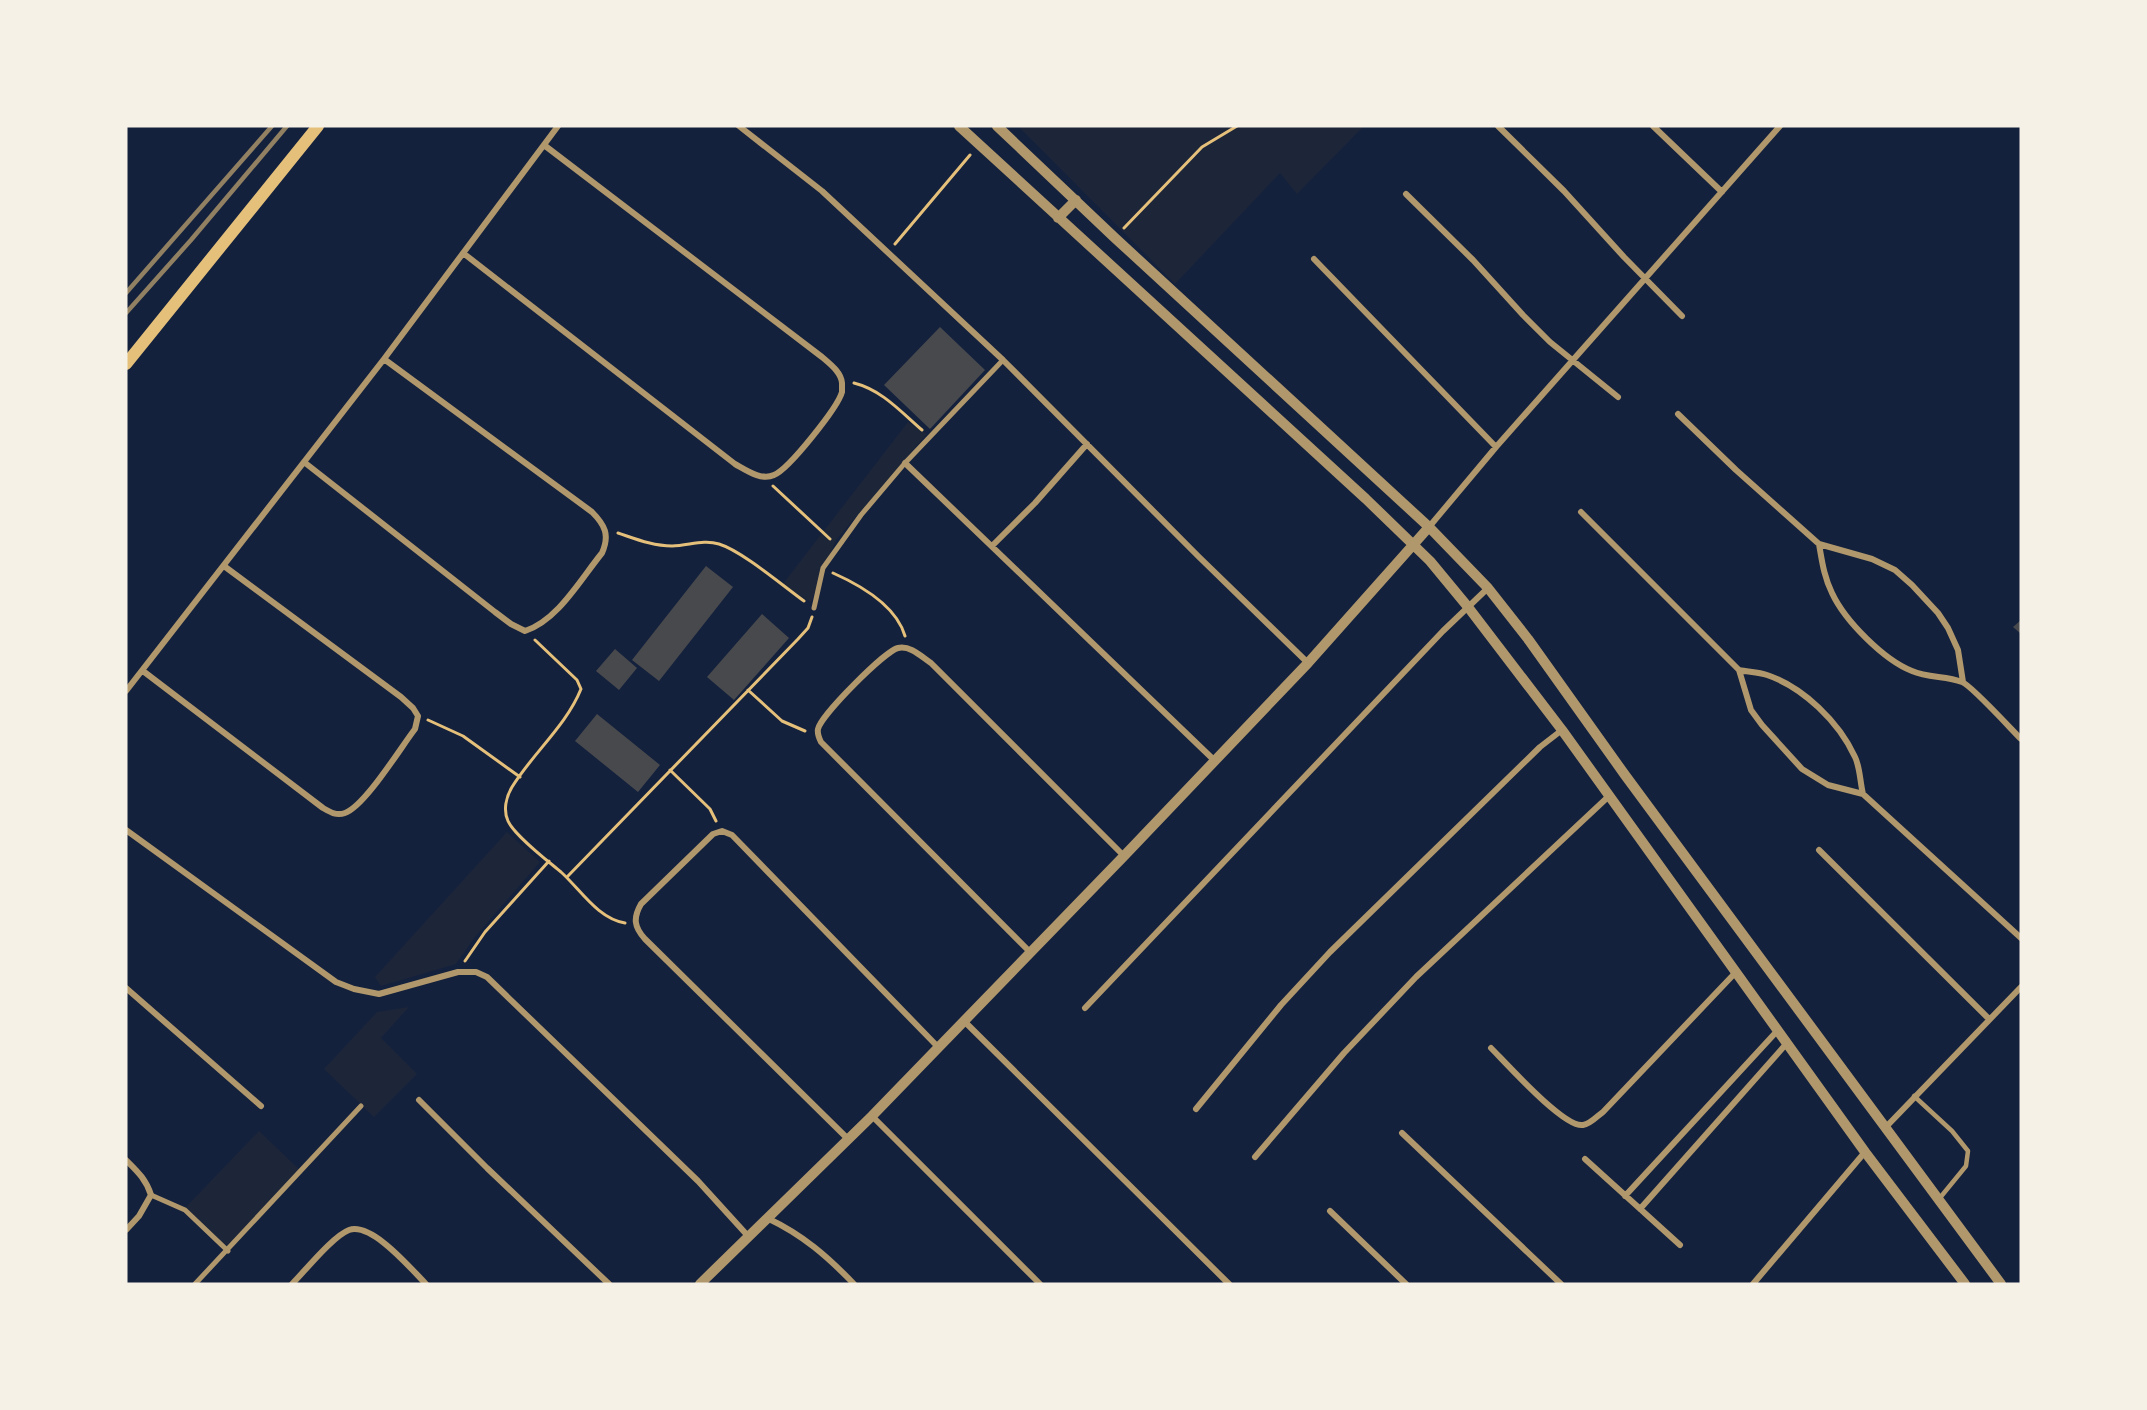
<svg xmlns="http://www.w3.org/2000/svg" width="2147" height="1410" font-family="Inter,sans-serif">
	<rect width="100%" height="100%" fill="#14213d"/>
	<!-- green -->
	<path fill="#1d2539" d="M1018 126H1364L1297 194 1280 173 1175 284Z
		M908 422 927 434 836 540 811 602 782 585Z
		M507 832 540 862 475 937 456 964 381 986 375 977Z
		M409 1007 381 1038 417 1074 374 1117 324 1069 377 1012Z
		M259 1131 301 1171 227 1248 185 1208Z"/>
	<!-- building -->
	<path fill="#48494c" d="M940 327 985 370 930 429 884 385Z
		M706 566 733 587 659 681 632 660Z
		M762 614 789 638 734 700 707 677Z
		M2021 620V634L2013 627Z
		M615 649 637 668 619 690 596 671Z
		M597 714 660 765 638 792 575 741Z"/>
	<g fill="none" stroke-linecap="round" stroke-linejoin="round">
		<!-- path -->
		<path stroke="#e5c07b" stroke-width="3" d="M1124 228 1202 147 1237 126
			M895 244 970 155
			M854 383C882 390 901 412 922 430
			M773 486 830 539
			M618 533C636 539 653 546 672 546 688 546 703 539 719 544 742 551 783 586 804 601
			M833 573C860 585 896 605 905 636
			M535 640 577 680 581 689C566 726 533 753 512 787 506 797 503 810 508 821 515 836 548 861 561 872 580 889 598 919 625 923
			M748 690 782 721 805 731
			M428 720 463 736 520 777
			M670 770 710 809 716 821
			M567 877 798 639 808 628 812 617
			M465 961 485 932 549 861"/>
		<!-- service -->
		<path stroke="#b1986c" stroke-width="4.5" d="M1914 1096 1952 1131 1968 1151 1966 1166 1939 1199"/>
		<!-- pedestrian -->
		<path stroke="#b1986c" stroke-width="5" d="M814 608 823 568 861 515 905 463 1003 360
			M151 1195 185 1210 228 1251
			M195 1284 361 1106"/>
		<!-- minor -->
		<path stroke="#b1986c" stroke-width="6" d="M739 126 822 191 1003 360 1198 556 1308 663
			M1498 126 1564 191 1624 257 1682 316
			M1653 126 1722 192
			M1406 194 1473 260 1523 315 1550 342 1618 397
			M463 253 735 464C746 470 761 481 774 475 789 469 838 407 842 392 842 391 842 384 842 383 841 372 830 364 822 357L544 145
			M1314 259 1496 447
			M1678 414 1736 470 1819 544 1872 559 1895 570 1912 585 1938 613 1948 628 1958 650 1963 682
			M304 462 495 612 511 624 525 631C558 620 580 580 602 553 610 535 605 525 592 512L384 359
			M905 463 1215 761
			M1581 512 1739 670 1751 710 1762 725 1802 769 1828 785 1863 794 2021 938
			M1429 527 1496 447 1780 126
			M1819 544C1822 561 1824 577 1832 593 1845 621 1884 660 1912 671 1928 678 1946 676 1962 682 1971 685 2011 729 2021 739
			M992 546 1035 503 1087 444
			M1739 670C1748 672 1758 672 1767 675 1803 687 1839 722 1855 757 1860 767 1860 782 1863 794
			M143 671 323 808C330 812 336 816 345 813 365 806 401 747 415 729L418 716 413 708 401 697 224 566
			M126 691 384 359 558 126
			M126 830 336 982 354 989 379 994 458 972H476L487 977 698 1181 748 1236
			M1819 850 1989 1019
			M1030 952 821 742C819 738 817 734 818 729 821 715 885 651 898 648 910 645 922 657 931 663L1124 856
			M126 988 261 1106
			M1085 1008 1443 631 1488 588
			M964 1021 1229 1284
			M1491 1048C1506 1063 1564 1128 1583 1125 1591 1124 1597 1116 1603 1112L1736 972
			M419 1100 487 1168 609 1284
			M1196 1109 1281 1005 1330 952 1540 747 1562 730
			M872 1116 1040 1284
			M1885 1128 2021 987
			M1402 1133 1561 1284
			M848 1139 645 939C634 927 633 918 641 904L713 834 722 831 732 835 939 1048
			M1255 1157 1344 1053 1416 977 1609 796
			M1585 1159 1680 1245
			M126 1160C137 1171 146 1179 151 1195L139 1216 126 1230
			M1625 1196 1778 1030
			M1640 1209 1787 1043
			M1330 1211 1406 1284
			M767 1218C803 1235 827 1256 854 1284
			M292 1284C305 1271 333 1236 349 1230 372 1222 411 1269 426 1284
			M1753 1284 1865 1152"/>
		<!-- tertiary -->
		<path stroke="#b1986c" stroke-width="10" d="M959 126 1366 499 1430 561 1468 607 1562 730 1865 1152 1965 1284
			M997 126 1115 238 1429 527 1488 588 1528 639 1625 775 2001 1284
			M1058 218 1076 200
			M700 1284 872 1116 1124 856 1308 663 1429 527"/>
		<!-- secondary -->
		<path stroke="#e5c07b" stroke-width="12" d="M126 364 318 126"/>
		<!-- rail -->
		<path stroke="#918062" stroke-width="4.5" d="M126 293 272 126
			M126 313 191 240 287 126"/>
	</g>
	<!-- border -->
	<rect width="2147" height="1410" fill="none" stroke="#f6f1e7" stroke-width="255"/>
</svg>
